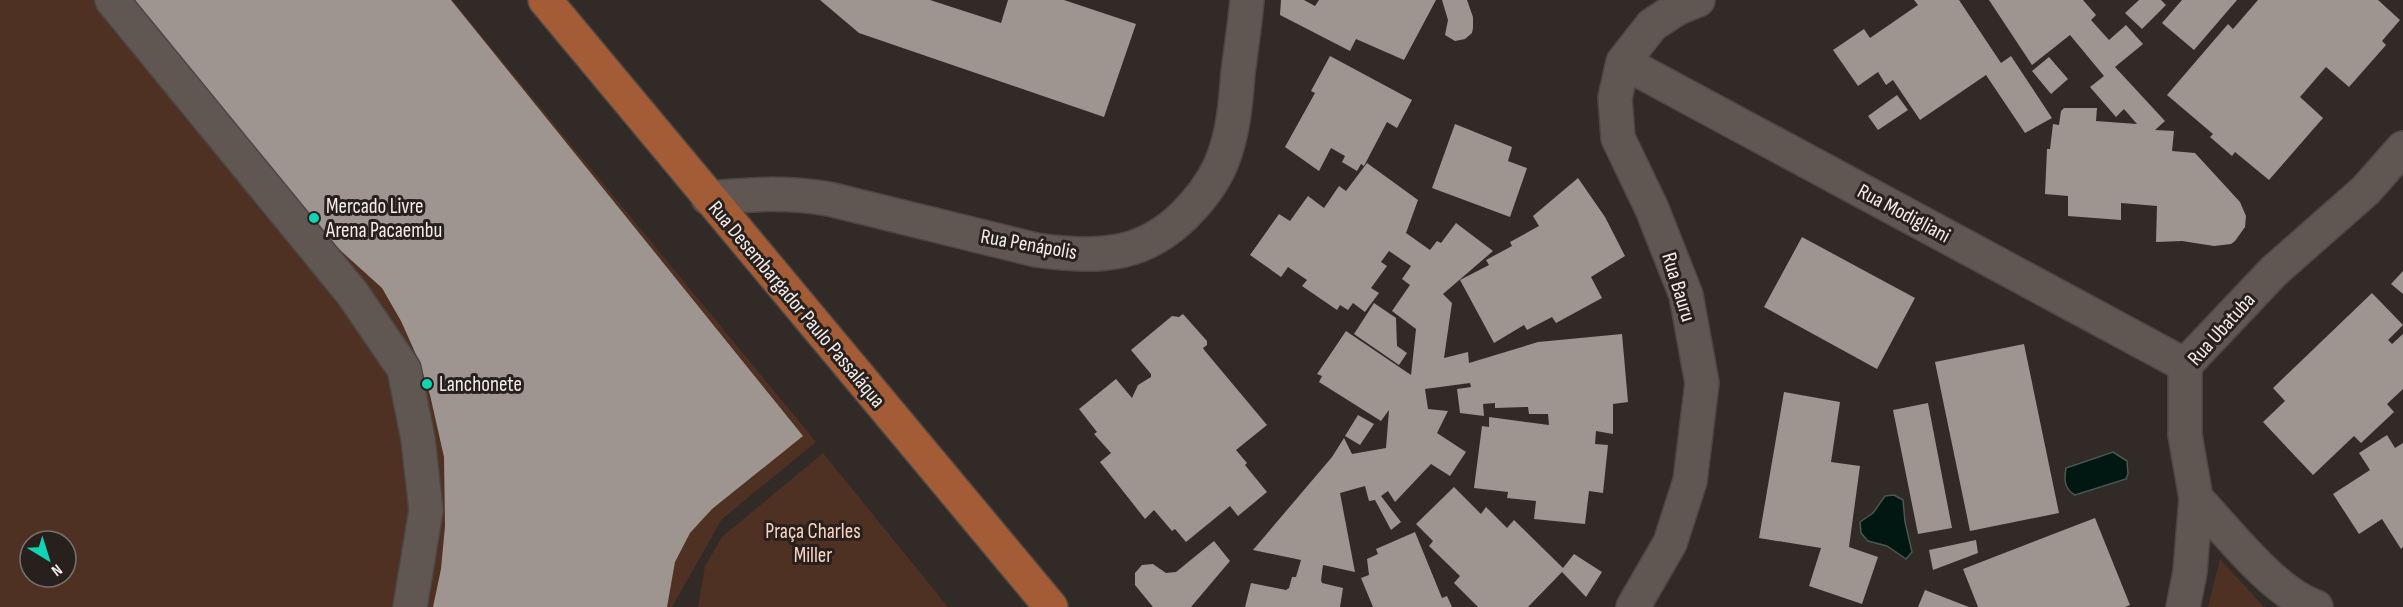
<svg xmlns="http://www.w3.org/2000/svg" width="2403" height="607" font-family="'Sofia Sans Condensed',sans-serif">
	<rect width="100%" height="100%" fill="#322a26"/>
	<!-- green -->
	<path fill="#4f3123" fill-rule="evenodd" d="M0 0H452L816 442 722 519 672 607H0ZM30 541H66V577H30Z
		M823 453 948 607H698L705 566 722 537Z
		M2220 559 2264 607H2208Z"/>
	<!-- water -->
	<path fill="#011712" stroke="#4a5753" stroke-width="1.5" d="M2113 452 2127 461 2128 474 2126 479 2075 495C2064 489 2064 479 2066 468Z
		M1894 495 1903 500 1905 522 1912 552 1906 559 1887 546 1868 541 1861 533 1860 522 1873 513 1885 496Z"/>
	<!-- building -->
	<path fill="#9e9490" d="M130 0H451L803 436 712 509 690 533 675 562 667 607H433L441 569 445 526 444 457 430 395 418 359 401 321 382 288 320 232Z
		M820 0H930L1001 23 1008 0H1064L1136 24 1104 117 859 33Z
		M1281 0H1304L1315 6 1319 0H1436L1404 60 1356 39 1350 51 1280 15Z
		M1442 0H1467L1473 17V28L1472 33 1465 39 1455 41 1445 35 1448 20Z
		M1914 0H1959L2001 63 2011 56 2052 118 2025 133 1986 75 1920 120 1893 80 1886 85 1878 72 1858 86 1833 50 1864 29 1870 38 1918 5Z
		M1989 0H2083L2096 15 2091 20 2109 40 2126 25 2143 44 2115 67 2165 121 2155 130 2174 131 2172 151 2195 153 2240 202 2246 216 2245 227 2235 241 2231 244 2214 246 2182 241 2156 242 2157 206 2121 203V220L2068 216V196L2045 194 2047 149H2050L2053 124 2059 125 2061 111 2064 108H2097L2096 121 2137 124 2124 109 2116 117 2090 87 2104 76 2070 35 2032 65Z
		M2139 0H2161L2166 5 2142 29 2125 13Z
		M2182 0H2237L2194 50 2162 23Z
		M2258 0H2378L2400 20 2382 41 2386 45 2349 87 2326 67 2300 97 2323 118 2269 180 2235 152 2232 156 2210 137 2213 134 2167 95 2228 24 2233 29Z
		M1330 56 1412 100 1397 128 1387 122 1364 166 1361 164 1357 171 1342 162 1345 156 1331 148 1319 171 1285 147 1315 93 1311 91Z
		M2049 57 2068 79 2051 94 2032 71Z
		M1897 95 1908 110 1878 130 1868 116Z
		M1455 124 1512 147 1508 161 1527 168 1510 217 1432 188Z
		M1367 163 1418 200 1406 233 1430 250 1437 241 1441 243 1456 223 1493 251 1443 294 1452 303 1444 358 1468 352 1469 363 1538 342 1622 334 1628 402 1613 404V434L1596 431 1595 444 1608 445 1603 493 1589 491 1585 524 1534 519 1536 501 1507 498 1508 492 1474 488 1482 426 1489 427V417L1549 425 1548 414H1529L1528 407 1495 408V403L1483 404 1484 416 1460 413 1457 389 1471 387 1470 383 1425 389 1428 409 1448 411 1437 433 1466 452 1450 476 1431 464 1395 502 1388 491 1381 496 1401 522 1391 530 1375 500 1369 501 1365 486 1340 493 1355 572 1323 565 1321 580 1322 583 1343 588 1340 607H1245L1251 583 1286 590 1289 588 1292 577H1296L1301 560 1253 550 1332 457 1344 438 1352 454 1386 448 1389 410 1381 421 1319 382 1322 376 1317 374 1346 331 1411 375 1416 329 1392 311 1410 285 1402 279 1411 266 1389 251 1381 262 1387 266 1371 288 1379 293 1365 312 1353 303 1348 310 1340 305 1337 310 1302 286 1307 280 1288 267 1281 277 1250 255 1279 214 1290 221 1308 196 1324 208 1339 186 1346 191Z
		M1578 178 1605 217 1625 256 1591 277 1602 298 1556 323 1552 317 1527 330 1524 325 1494 343 1460 280 1489 265 1486 260 1512 246 1510 242 1539 226 1533 216Z
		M1802 237 1915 298 1877 369 1764 307Z
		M2403 271V294L2391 284Z
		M2372 293 2403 325 2388 340 2392 344 2403 334V389L2387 404 2394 412 2361 443 2354 436 2313 475 2263 422 2285 401 2273 388Z
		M1374 303 1396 318 1397 346 1407 353 1399 365 1354 334Z
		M1183 314 1207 341V345L1203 348 1205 351 1267 425 1236 450 1247 463 1245 465 1267 492 1238 516 1230 506 1186 542 1175 529 1172 531 1154 510 1145 519 1100 462 1111 453 1094 434 1097 432 1079 409 1116 379 1132 398 1138 385 1151 377V374L1131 350 1172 316 1179 317Z
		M2024 344 2059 513 1970 531 1935 362Z
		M1784 392 1840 402 1831 462 1860 466 1849 547 1878 557 1862 604 1809 586 1821 548 1759 538Z
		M1928 403 1952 528 1918 534 1893 410Z
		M1358 415 1374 424 1360 445 1345 436Z
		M2387 435 2395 448 2403 443V547L2401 549 2382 519 2359 534 2333 494 2370 470 2359 453Z
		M1454 487 1481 514 1486 507 1507 528 1514 520 1563 568 1574 554 1602 572 1586 597 1562 572 1528 607H1478L1454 583 1460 576 1429 546 1433 541 1416 524Z
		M2095 518 2130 605 2125 607H1978L1963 569Z
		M1415 532 1442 598 1447 596 1452 607H1373L1361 578 1369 575 1367 559 1378 554 1376 549Z
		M1976 540 1978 553 1933 570 1929 550Z
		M1214 541 1230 561 1191 607H1153L1135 585V573L1142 565 1153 564 1166 573 1176 572Z
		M1925 590 1969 607H1918Z"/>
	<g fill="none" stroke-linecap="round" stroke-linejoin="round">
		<!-- minor casing -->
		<g stroke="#4d4744" stroke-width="36">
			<path id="minor" d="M112 0 352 293 404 369 418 439 426 510 410 607
				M1623 62 2185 365
				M708 198C751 194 787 192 829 199L1036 250C1101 259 1149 257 1194 205 1209 188 1220 171 1226 150 1234 125 1236 99 1238 73 1241 49 1245 24 1247 0
				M2196 498C2228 532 2273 592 2316 607
				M1633 607 1670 543 1690 481 1702 383 1686 295 1652 209 1618 138 1615 98 1623 62 1652 25 1678 8 1698 0
				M2183 607 2190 572 2196 498 2185 435V365L2274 271 2366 190 2403 148"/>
		</g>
		<!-- major casing -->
		<g stroke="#4d4744" stroke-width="36">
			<path id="major" d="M545 0 1051 607"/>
		</g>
		<!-- minor -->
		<use href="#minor" stroke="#605753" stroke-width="33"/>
		<!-- major -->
		<use href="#major" stroke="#a35c35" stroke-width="33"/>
	</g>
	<!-- markers -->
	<g fill="#10d5b4" stroke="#28201d" stroke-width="2">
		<circle cx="314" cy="218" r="6"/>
		<circle cx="427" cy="384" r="6"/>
	</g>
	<g text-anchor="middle" stroke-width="6" stroke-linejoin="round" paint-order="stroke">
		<!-- poi labels -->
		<g font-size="21" fill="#f3edeb" stroke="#28201d" text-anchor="start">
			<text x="326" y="213">Mercado Livre<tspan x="326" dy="24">Arena Pacaembu</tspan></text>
			<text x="439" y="391">Lanchonete</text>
		</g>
		<!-- street labels -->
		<g font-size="21" fill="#f3edeb" stroke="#28201d">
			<text transform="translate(1904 213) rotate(28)" y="7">Rua Modigliani</text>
			<text transform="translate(1029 244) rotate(10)" y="7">Rua Penápolis</text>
			<text transform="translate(1679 287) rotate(73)" y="7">Rua Bauru</text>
			<text transform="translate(797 304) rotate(50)" y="7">Rua Desembargador Paulo Passaláqua</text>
			<text transform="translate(2221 329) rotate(-48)" y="7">Rua Ubatuba</text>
		</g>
		<!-- park labels -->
		<g font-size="21" fill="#fcd4c2" stroke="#28201d">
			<text x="813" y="538">Praça Charles<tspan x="813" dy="24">Miller</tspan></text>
		</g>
	</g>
	<!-- north arrow -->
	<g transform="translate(48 559) rotate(142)"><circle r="28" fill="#28201d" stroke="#79726f" stroke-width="1.5"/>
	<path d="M0-4.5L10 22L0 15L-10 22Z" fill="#10d5b4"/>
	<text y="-9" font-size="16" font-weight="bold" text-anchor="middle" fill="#f3edeb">N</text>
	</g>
</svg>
